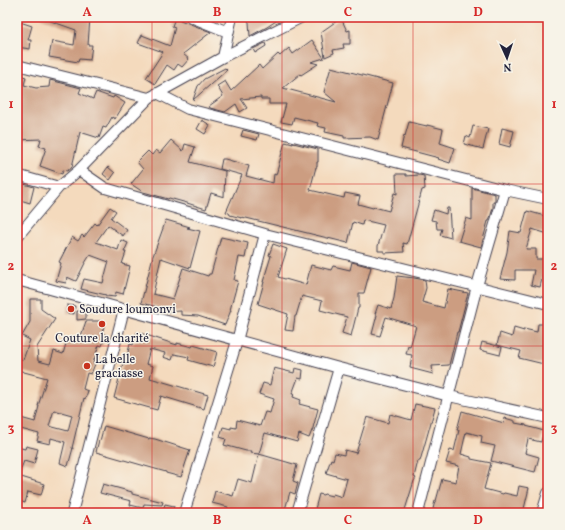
<svg xmlns="http://www.w3.org/2000/svg" width="565" height="530" font-family="Vollkorn,serif">
	<rect width="100%" height="100%" fill="#f7f3e8"/>
	<filter id="ink" filterUnits="userSpaceOnUse"><feTurbulence type="fractalNoise" baseFrequency=".025" numOctaves="2"/><feDisplacementMap in="SourceGraphic" scale="8" xChannelSelector="R" yChannelSelector="G"/><feConvolveMatrix kernelMatrix="1 2 1 2 8 2 1 2 1" color-interpolation-filters="sRGB"/></filter>
	<filter id="wash" filterUnits="userSpaceOnUse"><feTurbulence type="fractalNoise" baseFrequency=".012" numOctaves="4" result="noise"/><feDisplacementMap in="SourceGraphic" scale="16" xChannelSelector="R" yChannelSelector="G"/><feGaussianBlur stdDeviation="0.9" result="paint"/><feColorMatrix in="noise" values="0 0 0 0 0 0 0 0 0 0 0 0 0 0 0 0 0 1.4 0 .05"/><feComposite in="paint" operator="in"/></filter>
	<g filter="url(#wash)">
		<rect width="100%" height="100%" fill="#f4dabd"/>
		<g id="blocks">
			<!-- building -->
			<path fill="#cc9d81" fill-rule="evenodd" d="M42 17H90L88 45H92L90 60 79 59 78 62 49 57 52 41 74 45 76 30 42 18Z
				M245 17H282L267 27 250 36 249 22Z
				M175 18 211 32 183 54 189 59 182 67 178 64 174 70 167 65 155 84 146 78 163 52 138 43 142 35 170 46 175 27 172 26Z
				M341 18 347 31 350 30V44H343L344 48 333 50 334 53 325 57 321 32Z
				M17 21 32 26 28 40H31L30 49 17 47Z
				M312 40 324 58 311 62 318 64 301 75 300 74 283 88 336 102 324 92 331 67 393 83 378 140 370 137 344 138V136L325 132 326 128 317 126 318 123 294 117 292 124 281 122 286 104H269V99H261V97L241 99 247 108 240 112 236 104 225 112 210 108 209 106 223 96 217 86 225 81 231 91 259 65 262 69 278 54 280 56 289 48 293 54Z
				M265 43 266 46 255 53 253 49Z
				M225 68 227 70 193 100 198 86 204 79Z
				M17 74 26 77 24 85 36 88 49 87 50 80 81 88 79 93 93 99 96 92 113 98 114 96 125 103 115 119 112 117 106 128 103 127 99 138 80 132 72 167 67 171 63 170 62 174 40 166 46 148 39 146 41 139 17 140Z
				M202 120 210 125 205 134 197 129Z
				M409 122 427 126V125L443 129 440 143 455 148 450 163 438 159 439 158 401 148 404 135 405 136Z
				M473 126 488 129 483 149 464 144 466 136 470 138Z
				M502 128 514 131 510 147 499 144Z
				M243 130 259 134 257 140 241 136Z
				M171 140 183 151 185 144 195 147 190 162 225 171 224 197 211 193 206 209 187 203 169 198 168 199 147 193 143 192 131 184 143 169 137 162 148 151 152 155 156 150 160 153Z
				M285 142 293 144V143L318 149V162H317V167H316L310 190 344 198 345 193 360 196 358 204 373 208 374 207 389 211 394 193 397 194 396 174H406V176L419 175 424 176 425 189 422 190 407 244 403 243 404 252 384 253V251H378V246L384 225 363 220 362 225 353 222 348 243 242 217V218L230 215 229 213 226 212 242 175 220 169 222 159H225L249 166 246 176 273 183 274 174 276 175Z
				M108 167 115 173 110 180 103 174Z
				M17 182 34 187 30 203 17 199Z
				M472 188 495 194V202H493V208L489 221H488L481 247 459 241 466 218 472 220Z
				M110 207 116 211 111 218 127 230 123 236 108 225 96 242 118 250 121 240 128 243 124 252H126L122 264 130 266 123 294 116 292 115 297 106 296V295L81 289 84 279 103 283 108 264 109 262 90 255 85 263 76 281 67 277 66 283 56 281 61 263 59 262 72 237 78 241 82 235 84 237 95 223 97 225Z
				M447 208H449L451 238 440 235 442 229H437L436 221 431 220 434 210 446 214Z
				M527 211 548 217V234L532 229 526 249H536V259H547L540 287 531 285 534 270H515V280L500 279 507 252 510 231 521 233Z
				M166 220 190 227 187 228 200 231 190 268 161 258 153 294 173 299 183 268 208 276 209 274H211L221 237 248 243 245 258 239 257 234 280 238 281 230 310H231L225 325 198 316 181 315V311L164 312 158 310V307L141 303 153 256Z
				M273 244 287 249 278 277 306 285 311 265 331 270 333 266 350 270 352 262 371 267 364 293H359V308H358L351 336 342 333 347 317 320 310 322 301 302 296 296 316H295L293 331 285 330 288 314 258 304 264 282H263L271 256 269 255Z
				M397 276 414 278 425 280 426 288 422 302 444 308 448 289 468 293 458 332H457L449 365 432 366 433 374 410 368 412 355 406 354 408 346 410 347 416 326 386 317 380 336 372 334 377 315 375 314 378 305 391 309 394 298Z
				M30 299H41V309L55 319 37 347 38 361 50 364 54 351 63 354 67 340 76 342V341L79 342 86 321H101L105 323 102 333 106 335 102 346 99 345 93 363 95 364 91 374 87 373 83 389 88 391 85 399 84 398 72 448H73L68 466 60 463 65 442 51 438 50 444 37 441 39 434 17 428V417L35 422 39 406H38L47 378 24 372 17 369V357L23 360 30 340 22 336 30 322ZM54 410 72 415 68 431 49 426Z
				M67 305 75 306 74 314 67 313Z
				M77 311H86V319L77 320Z
				M538 324H547L545 334 548 335V365L519 358 521 351 497 345 500 333 512 337 514 328 524 331V329L537 332Z
				M137 332 177 345V343L192 347 193 345 217 352 213 367 188 360 189 357 174 354 172 360 163 357 165 353 150 349 146 364 153 366 150 378 208 395 204 409 161 396 157 410 114 398 123 363 125 364 130 344 133 345Z
				M482 342 502 347 500 355 480 350Z
				M274 368 294 373 295 368 303 370 302 379 298 378 292 394H294L293 397 301 400 299 404 318 409 313 428 309 438 299 434 297 442 265 433 259 454 250 453 251 451H246L224 445 226 439 220 437 223 427 231 429V427L236 428 237 420 260 426 265 412 270 413 274 399 259 394 263 383 270 385Z
				M415 404 435 408 420 461H418L414 477 416 478 414 481 404 513H314L319 494 323 495 324 494 332 496 333 494 342 497 347 479 326 473 331 459 333 460 335 453 344 455 345 450 356 453 367 417 388 423 390 414 411 420Z
				M462 411 504 423 505 418 515 421V423L526 425V426L544 431 541 442 528 439 525 453 539 457 535 472 491 461 495 446 481 443 482 436 466 432 461 454 471 457V459L491 463 484 489 503 494 504 493 517 496 519 486 529 488 523 513H439L440 511 433 509 435 501H436L442 479 456 482 459 466 446 463 450 450 454 451 459 430H457Z
				M104 426 149 439V438L155 439 190 450 181 477 166 473V472L96 452 99 440 100 441Z
				M26 446 38 449 34 464 24 461 18 476 44 484 41 495 28 492 25 503 17 500V447L25 449Z
				M259 454 297 465 293 481 298 483 295 494 290 492 284 513H227L228 507 212 503 215 491 233 496 238 479 252 483Z
				M103 484 132 492V494L163 502 162 505 144 504 143 508 130 505 131 501 100 493Z
				M165 504 174 506 172 513H162Z"/>
		</g>
	</g>
	<g filter="url(#ink)">
		<use href="#blocks" fill-opacity="0" stroke="#423e4e" stroke-width="1"/>
		<g fill="none" stroke-linecap="round" stroke-linejoin="round">
			<!-- minor casing -->
			<g stroke="#423e4e" stroke-width="12">
				<path id="minor" d="M191 17 228 32
					M223 57 232 17
					M17 65 149 98
					M157 93 188 109 505 190 548 199
					M79 170 105 188 265 234 548 304
					M17 175 59 187
					M17 237 59 187 79 170 149 98 223 57 302 17
					M17 280 339 368 449 396 548 418
					M72 513 124 309
					M184 513 237 341 265 234
					M297 513 339 368
					M418 513 477 286 505 190
					M542 513 548 493"/>
			</g>
			<!-- minor -->
			<use href="#minor" stroke="#fff" stroke-width="10"/>
		</g>
	</g>
	<!-- grid -->
	<path fill="none" stroke="#d62828" stroke-width="1" stroke-opacity="0.55" d="M152 17V513M282 17V513M413 17V513M17 184H548M17 346H548"/>
	<!-- markers -->
	<g fill="#c8321e" stroke="#f7f3e8" stroke-width="1.5">
		<circle cx="71" cy="309" r="4"/>
		<circle cx="102" cy="324" r="4"/>
		<circle cx="87" cy="366" r="4"/>
	</g>
	<g text-anchor="middle" stroke-width="3" stroke-linejoin="round" paint-order="stroke">
		<!-- poi labels -->
		<g font-size="12" fill="#22223b" stroke="#f7f3e8" text-anchor="start">
			<text x="79" y="313">Soudure loumonvi</text>
			<text x="102" y="342" text-anchor="middle">Couture la charité</text>
			<text x="95" y="363">La belle<tspan x="95" dy="14">graciasse</tspan></text>
		</g>
	</g>
	<!-- margin -->
	<rect width="565" height="530" fill="none" stroke="#f7f3e8" stroke-width="44"/>
	<!-- north arrow -->
	<g transform="translate(507 58) rotate(177)" stroke="#f7f3e8" stroke-width="3" paint-order="stroke">
	<path d="M0-3L7 15L0 10L-7 15Z" fill="#22223b"/>
	<text y="-6" font-size="11" font-weight="bold" text-anchor="middle" fill="#22223b">N</text>
	</g>
	<rect x="22" y="22" width="521" height="486" fill="none" stroke="#d62828" stroke-width="1.5"/>
	<g font-size="13" text-anchor="middle" font-weight="bold" fill="#d62828">
		<text x="87" y="16">A</text>
		<text x="217" y="16">B</text>
		<text x="348" y="16">C</text>
		<text x="478" y="16">D</text>
		<text x="11" y="108">1</text>
		<text x="554" y="108">1</text>
		<text x="11" y="270">2</text>
		<text x="554" y="270">2</text>
		<text x="11" y="432">3</text>
		<text x="554" y="432">3</text>
		<text x="87" y="524">A</text>
		<text x="217" y="524">B</text>
		<text x="348" y="524">C</text>
		<text x="478" y="524">D</text>
	</g>
</svg>
